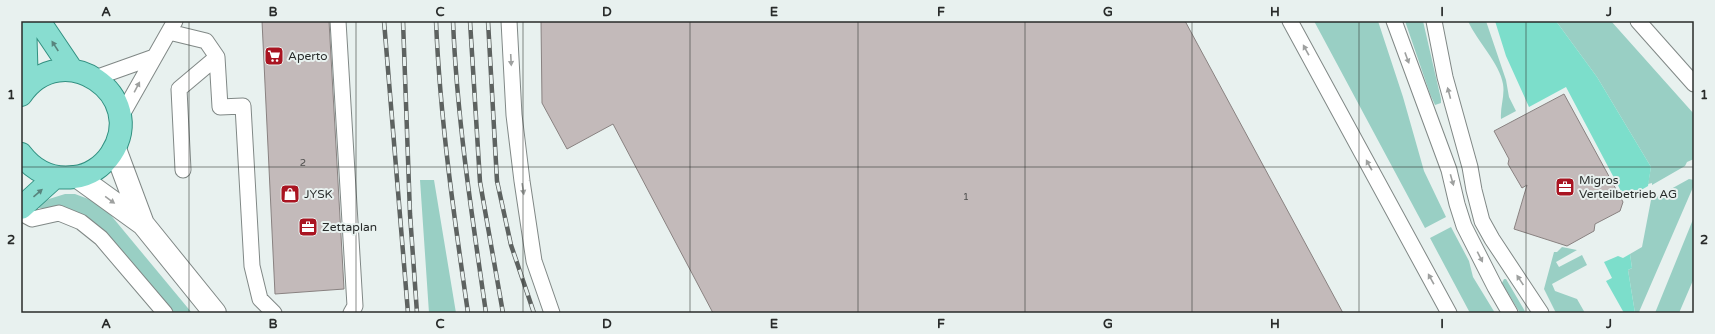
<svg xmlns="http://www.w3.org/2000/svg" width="1715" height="334" font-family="'Varela Round',sans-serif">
	<rect width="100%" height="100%" fill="#e8f1ef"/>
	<!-- green -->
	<path fill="#99cfc4" d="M1314 21H1378L1403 97 1424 171 1446 217 1425 228Z
		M1405 21H1423L1441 99V103L1435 105 1430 94Z
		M1468 21H1486L1506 80 1509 97 1516 111 1501 119C1500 107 1505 96 1503 84 1500 64 1477 41 1468 21Z
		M1556 21H1611L1694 114V159L1687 162 1685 166 1652 185V183L1648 184 1651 167 1597 77Z
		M1689 179 1694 180V185L1639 312 1635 313 1628 270 1632 268 1630 254 1642 247 1651 200Z
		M420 180H434L456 313H429Z
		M65 194H75L91 200 109 213 192 313H173L133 266 83 216 70 209 60 206 45 209 35 207 49 199Z
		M1694 217V278L1679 313H1655Z
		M1451 227 1469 261 1473 277 1495 313H1470L1430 238Z
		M1562 247 1577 250 1556 262 1559 267 1582 255 1587 265 1552 284 1555 291 1577 299 1585 313H1556L1544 289 1554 252H1557Z
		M1504 279H1506L1526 313H1520L1502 283Z"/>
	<!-- water -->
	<path fill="#7cdecb" d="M1495 21H1556L1597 77 1651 167 1648 186 1631 196 1622 193 1566 87 1529 107 1506 56Z
		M1630 254 1632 268 1628 270 1635 313H1624L1606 281 1612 278 1604 262 1618 256 1623 258Z"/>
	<!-- building -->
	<path fill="#c3baba" stroke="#898281" d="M262 21H329L344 289 275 294Z
		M541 21H1185L1343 313H713L613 124 567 149 542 103Z
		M1564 94 1623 202 1620 211 1595 224 1594 231 1567 246 1514 229 1527 185 1522 188 1508 164 1509 159 1494 131Z"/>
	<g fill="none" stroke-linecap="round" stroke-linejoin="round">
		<!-- lane casing -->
		<g stroke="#808886" stroke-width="17">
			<path id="lane" d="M338 21 355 306 351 313
				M509 21 514 115 522 181 534 261 552 313
				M1290 21 1449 313
				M1394 21 1449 170 1457 204 1464 226 1495 287 1510 313
				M1434 21 1445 77 1470 167 1474 190 1482 221 1492 239 1541 313
				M1638 21 1694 84
				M169 32 206 41 217 57 220 107 243 106 252 266 260 299 274 313
				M95 78 154 57
				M120 118 175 21
				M183 170 179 89 217 57
				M21 213 32 219 59 213 81 222 101 238 165 313"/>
		</g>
		<!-- secondary casing -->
		<g stroke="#808886" stroke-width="24">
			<path id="secondary" d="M115 149 143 224
				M78 177 143 224 215 313"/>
		</g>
		<!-- primary casing -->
		<g stroke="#329081" stroke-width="24">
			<path id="primary" d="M25 21 27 87
				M39 21 72 70
				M21 95C62 35 150 95 111 154 103 166 89 176 74 177 52 180 34 171 21 154
				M21 208 55 177"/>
		</g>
		<!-- lane -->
		<use href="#lane" stroke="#fff" stroke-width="15"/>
		<!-- secondary -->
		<use href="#secondary" stroke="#fff" stroke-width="22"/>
		<!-- primary -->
		<use href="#primary" stroke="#88ddd0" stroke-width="22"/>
		<!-- rail casing -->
		<g stroke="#5d6260" stroke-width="4.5">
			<path id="rail" d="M384 21 408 313
				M403 21 410 214 417 313
				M436 21C440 119 454 216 468 313
				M453 21C457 119 472 216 486 313
				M470 21 480 182 503 313
				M488 21 497 181 511 245 534 313"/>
		</g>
		<!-- rail -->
		<use href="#rail" stroke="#e8f1ef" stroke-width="3" stroke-dasharray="9" stroke-linecap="butt"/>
	</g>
	<!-- one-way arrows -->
	<defs><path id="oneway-solid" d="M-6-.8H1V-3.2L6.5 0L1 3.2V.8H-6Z"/></defs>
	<g fill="#58847d">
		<use href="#oneway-solid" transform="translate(55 46) rotate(-123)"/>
		<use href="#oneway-solid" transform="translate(38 193) rotate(-41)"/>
	</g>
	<g fill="#9ea09f">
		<use href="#oneway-solid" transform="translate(1306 50) rotate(-119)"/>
		<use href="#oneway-solid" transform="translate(1407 58) rotate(70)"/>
		<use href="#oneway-solid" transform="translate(511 60) rotate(87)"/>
		<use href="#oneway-solid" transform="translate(137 87) rotate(-62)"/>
		<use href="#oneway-solid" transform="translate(1449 93) rotate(-105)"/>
		<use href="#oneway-solid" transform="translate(1369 165) rotate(-119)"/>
		<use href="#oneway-solid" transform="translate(1452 180) rotate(74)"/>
		<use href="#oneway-solid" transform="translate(523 189) rotate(81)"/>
		<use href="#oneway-solid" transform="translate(110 200) rotate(36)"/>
		<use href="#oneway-solid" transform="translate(1480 257) rotate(63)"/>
		<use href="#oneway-solid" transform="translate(1431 279) rotate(-119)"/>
		<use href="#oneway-solid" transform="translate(1520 280) rotate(-124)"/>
	</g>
	<!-- grid -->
	<path fill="none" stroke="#282b2a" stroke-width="1" stroke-opacity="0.55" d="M189 21V313M356 21V313M523 21V313M690 21V313M858 21V313M1025 21V313M1192 21V313M1359 21V313M1526 21V313M21 167H1694"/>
	<!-- icons -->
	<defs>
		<g id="supermarket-square" transform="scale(1)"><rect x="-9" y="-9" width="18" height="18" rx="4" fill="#a91421" stroke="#e8f1ef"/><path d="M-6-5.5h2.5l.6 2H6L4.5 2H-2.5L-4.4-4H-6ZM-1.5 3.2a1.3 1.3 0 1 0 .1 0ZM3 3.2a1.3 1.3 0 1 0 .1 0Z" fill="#fff"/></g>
		<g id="office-square" transform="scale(1)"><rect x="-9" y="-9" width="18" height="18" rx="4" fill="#a91421" stroke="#e8f1ef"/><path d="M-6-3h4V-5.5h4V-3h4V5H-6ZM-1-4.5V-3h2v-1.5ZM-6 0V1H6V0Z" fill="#fff"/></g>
		<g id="shop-square" transform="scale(1)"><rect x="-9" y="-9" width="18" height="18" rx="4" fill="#a91421" stroke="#e8f1ef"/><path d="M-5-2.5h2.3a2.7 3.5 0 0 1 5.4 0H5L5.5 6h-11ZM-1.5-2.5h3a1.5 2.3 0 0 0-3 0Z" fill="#fff"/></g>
	</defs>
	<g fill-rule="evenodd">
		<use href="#supermarket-square" x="274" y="56"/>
		<use href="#office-square" x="1565" y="187"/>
		<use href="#shop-square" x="290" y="194"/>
		<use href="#office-square" x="308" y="227"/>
	</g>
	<g text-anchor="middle" stroke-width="4" stroke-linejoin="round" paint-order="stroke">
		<!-- number labels -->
		<g font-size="10" fill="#4f4f4e">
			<text x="303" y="166">2</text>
			<text x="966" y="200">1</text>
		</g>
		<!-- poi labels -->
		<g font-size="12" fill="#282b2a" stroke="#e8f1ef" text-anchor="start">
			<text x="288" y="60">Aperto</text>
			<text x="1579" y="184">Migros<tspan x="1579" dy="14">Verteilbetrieb AG</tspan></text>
			<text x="304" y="198">JYSK</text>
			<text x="322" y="231">Zettaplan</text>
		</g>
	</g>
	<!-- border -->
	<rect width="1715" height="334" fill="none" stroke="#e8f1ef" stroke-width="44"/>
	<rect x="22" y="22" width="1671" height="290" fill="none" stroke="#282b2a" stroke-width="1.5"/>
	<g font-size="13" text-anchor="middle" font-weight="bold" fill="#282b2a">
		<text x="106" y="16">A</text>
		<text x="273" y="16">B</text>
		<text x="440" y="16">C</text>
		<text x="607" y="16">D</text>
		<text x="774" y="16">E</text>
		<text x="941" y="16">F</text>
		<text x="1108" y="16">G</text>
		<text x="1275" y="16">H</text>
		<text x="1442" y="16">I</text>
		<text x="1609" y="16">J</text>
		<text x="11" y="99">1</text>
		<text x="1704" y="99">1</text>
		<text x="11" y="244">2</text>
		<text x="1704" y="244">2</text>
		<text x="106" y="328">A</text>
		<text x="273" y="328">B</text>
		<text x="440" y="328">C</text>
		<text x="607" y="328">D</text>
		<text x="774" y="328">E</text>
		<text x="941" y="328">F</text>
		<text x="1108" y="328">G</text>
		<text x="1275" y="328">H</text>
		<text x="1442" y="328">I</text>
		<text x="1609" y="328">J</text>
	</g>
</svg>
